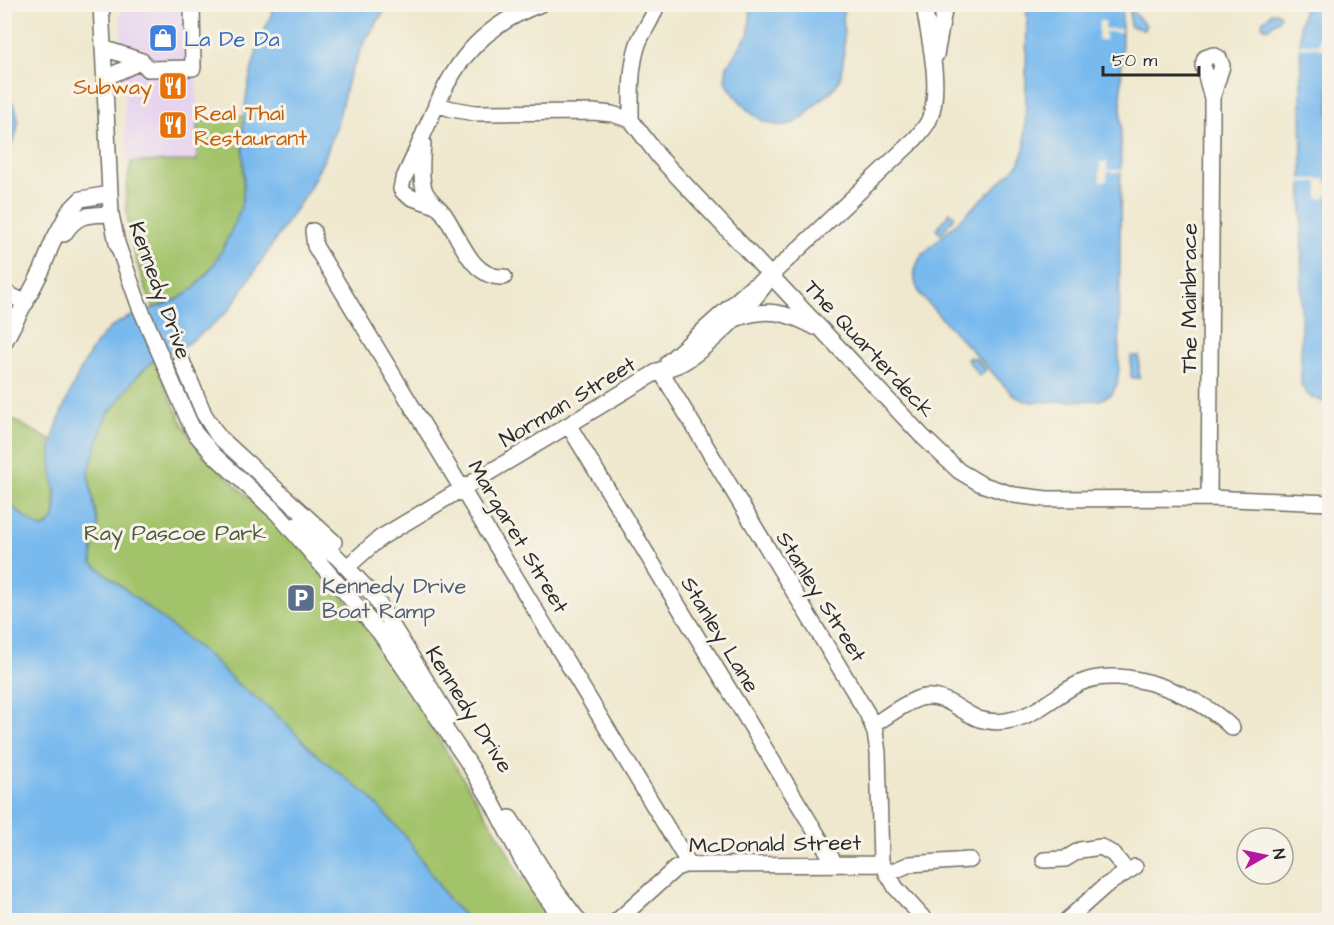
<svg xmlns="http://www.w3.org/2000/svg" width="1334" height="925" font-family="'Architects Daughter',sans-serif">
	<rect width="100%" height="100%" fill="#f7f3e8"/>
	<filter id="ink" filterUnits="userSpaceOnUse"><feTurbulence type="fractalNoise" baseFrequency=".0167" numOctaves="2"/><feDisplacementMap in="SourceGraphic" scale="12" xChannelSelector="R" yChannelSelector="G"/><feConvolveMatrix kernelMatrix="1 2 1 2 8 2 1 2 1" color-interpolation-filters="sRGB"/></filter>
	<filter id="wash" filterUnits="userSpaceOnUse"><feTurbulence type="fractalNoise" baseFrequency=".008" numOctaves="4" result="noise"/><feDisplacementMap in="SourceGraphic" scale="24" xChannelSelector="R" yChannelSelector="G"/><feGaussianBlur stdDeviation="1.35" result="paint"/><feColorMatrix in="noise" values="0 0 0 0 0 0 0 0 0 0 0 0 0 0 0 0 0 1.4 0 .05"/><feComposite in="paint" operator="in"/></filter>
	<g filter="url(#wash)">
		<rect width="100%" height="100%" fill="#efe8ce"/>
		<!-- built -->
		<path fill="#e7d2ef" d="M120 4 197 5V161L127 162Z"/>
		<!-- green -->
		<path fill="#a3c36b" stroke="#67774b" stroke-width="1.5" d="M244 116 243 203 237 219 217 260 198 285 178 299 153 308C139 274 127 236 126 199 126 187 129 174 131 162L197 161V117Z
			M154 360 183 425 203 455 302 546 370 629 411 691 416 703 500 837 520 876 530 884 552 920H469L450 902 406 837 316 754 274 712 236 683 212 659 92 563 93 546 98 526 88 473 105 418 137 376Z
			M4 415 52 441C51 467 57 493 54 519L43 529C28 523 19 509 5 503Z"/>
		<!-- water -->
		<path fill="#79baee" stroke="#52728c" stroke-width="1.5" d="M276 5H388L364 43 348 79 337 125 325 157 309 189 229 310 209 328 179 349 154 360 137 376 105 418 88 473 98 526 93 546 92 563 212 659 236 683 274 712 316 754 369 796 406 837 450 902 469 920H5L4 503C19 509 28 523 43 529L54 519C55 513 56 507 56 501 55 481 47 458 53 438 61 410 85 353 105 333 124 313 155 311 178 299 208 283 223 250 236 220 249 193 242 160 243 131 245 87 256 43 276 5Z
			M751 5H843C843 25 846 60 840 78 837 88 823 98 815 105 810 110 804 117 798 121 765 137 741 105 725 81L727 66 749 33Z
			M1027 5H1122L1119 369 1117 384 1112 394 1100 400 1033 402 1022 400 1012 394 922 297C912 282 912 270 922 255L1011 172 1020 162 1025 146Z
			M1305 5H1329V404L1309 396 1301 385 1302 169 1300 23Z
			M1130 10 1139 17 1138 18 1146 25 1144 30 1130 26Z
			M1276 12 1280 15 1279 19 1267 29 1262 25 1263 20 1267 18 1271 13Z
			M5 96C24 109 20 138 5 153Z
			M950 212 955 216 941 234 936 230Z
			M1131 356H1139V378H1131Z
			M970 357 971 359 974 357 986 370 979 376 967 359Z"/>
		<!-- pier -->
		<path fill="#efe8ce" d="M1099 21H1105V29H1121V32H1105V40H1098Z
			M1319 33H1326V49H1319L1318 47H1300V44H1319Z
			M1100 162H1107V170H1123V172H1107V181H1100Z
			M1300 179H1325V183H1329V195H1325V199L1318 198V182H1301Z"/>
	</g>
	<g filter="url(#ink)">
		<g fill="none" stroke-linecap="round" stroke-linejoin="round">
			<!-- minor casing -->
			<g stroke="#706d64" stroke-width="18">
				<path id="minor" d="M101 4 111 214 117 243 139 305 188 419 195 433 214 455 278 514 380 633 467 761 492 802 521 858 538 886 563 920
					M103 48 142 61 148 69 193 68 192 4
					M936 55 944 11 940 4
					M105 78 142 61
					M436 104 452 109 475 113 593 112 612 114 631 120 659 157 921 435 959 471 981 484 1014 495 1047 499 1209 498 1330 503
					M631 120C631 95 630 68 638 44 643 30 654 18 657 4
					M423 143C422 156 420 176 424 189 427 199 438 206 444 214 460 237 471 279 504 277
					M440 209C429 200 407 201 401 189L403 180C441 102 450 37 541 4
					M313 231 315 246 689 864
					M64 234C78 213 88 215 111 214
					M4 292 26 303
					M735 319C767 307 786 312 815 327
					M4 343 42 270 53 241 69 211 81 199 110 194
					M181 359 204 414 218 436 334 542
					M668 362 752 287 771 275 915 139C920 133 926 127 929 120 942 90 930 43 925 12L928 4
					M660 370 867 713 875 732 878 752 881 862 896 888 925 920
					M569 426 835 864
					M1209 498 1212 115V98L1222 66 1219 58 1213 55 1205 58 1203 65 1212 98
					M296 525 337 557 374 596 449 718
					M347 567 380 538 660 370C668 368 675 367 682 363 706 349 759 299 771 275
					M873 725C886 717 906 702 920 698 944 692 959 711 979 719 988 722 998 722 1006 721 1036 717 1054 695 1080 683 1123 663 1201 696 1232 728
					M510 818 556 891 578 920
					M1044 860 1065 859 1080 850 1101 847 1113 854 1127 871
					M887 874 910 864 970 860
					M618 920 676 868 685 865 882 864
					M1067 920 1105 886 1135 867"/>
			</g>
			<!-- minor -->
			<use href="#minor" stroke="#fff" stroke-width="15"/>
		</g>
	</g>
	<!-- icons -->
	<defs>
		<g id="shop-square" transform="scale(1.5)"><rect x="-9" y="-9" width="18" height="18" rx="4" fill="#3f7fe0" stroke="#f7f3e8"/><path d="M-5-2.5h2.3a2.7 3.5 0 0 1 5.4 0H5L5.5 6h-11ZM-1.5-2.5h3a1.5 2.3 0 0 0-3 0Z" fill="#fff"/></g>
		<g id="restaurant-square" transform="scale(1.5)"><rect x="-9" y="-9" width="18" height="18" rx="4" fill="#e8710a" stroke="#f7f3e8"/><path d="M-5-6h1v4h1v-4h1v4h1v-4h1v5L-1.5 .5V6h-2V.5L-5-1ZM5-6V6H3V1.5H1.5Q1.5-4 5-6Z" fill="#fff"/></g>
		<g id="parking-square" transform="scale(1.5)"><rect x="-9" y="-9" width="18" height="18" rx="4" fill="#5c6f8a" stroke="#f7f3e8"/><path d="M-3.5-5.5H1a3.5 3.5 0 0 1 0 7H-1V5.5H-3.5ZM-1-3.4V-.6H.8a1.4 1.4 0 0 0 0-2.8Z" fill="#fff"/></g>
	</defs>
	<g fill-rule="evenodd">
		<use href="#shop-square" x="163" y="38"/>
		<use href="#restaurant-square" x="173" y="86"/>
		<use href="#restaurant-square" x="173" y="125"/>
		<use href="#parking-square" x="301" y="598"/>
	</g>
	<g text-anchor="middle" stroke-width="6" stroke-linejoin="round" paint-order="stroke">
		<!-- shop labels -->
		<g font-size="22" fill="#366cbe" stroke="#f7f3e8" text-anchor="start">
			<text x="184" y="46">La De Da</text>
		</g>
		<!-- food labels -->
		<g font-size="22" fill="#c56008" stroke="#f7f3e8" text-anchor="end">
			<text x="152" y="94">Subway</text>
			<text x="194" y="120" text-anchor="start">Real Thai<tspan x="194" dy="25">Restaurant</tspan></text>
		</g>
		<!-- street labels -->
		<g font-size="22" fill="#2b2b2b" stroke="#f7f3e8">
			<text transform="translate(161 290) rotate(70)" y="8">Kennedy Drive</text>
			<text transform="translate(1188 298) rotate(-90)" y="8">The Mainbrace</text>
			<text transform="translate(870 348) rotate(47)" y="8">The Quarterdeck</text>
			<text transform="translate(567 401) rotate(-31)" y="8">Norman Street</text>
			<text transform="translate(519 536) rotate(59)" y="8">Margaret Street</text>
			<text transform="translate(822 596) rotate(58)" y="8">Stanley Street</text>
			<text transform="translate(721 634) rotate(59)" y="8">Stanley Lane</text>
			<text transform="translate(470 709) rotate(58)" y="8">Kennedy Drive</text>
			<text transform="translate(775 843) rotate(-1)" y="8">McDonald Street</text>
		</g>
		<!-- park labels -->
		<g font-size="22" fill="#4f593e" stroke="#f7f3e8">
			<text x="175" y="540">Ray Pascoe Park</text>
		</g>
		<!-- service labels -->
		<g font-size="22" fill="#4e5e75" stroke="#f7f3e8" text-anchor="start">
			<text x="322" y="593">Kennedy Drive<tspan x="322" dy="25">Boat Ramp</tspan></text>
		</g>
	</g>
	<!-- margin -->
	<rect width="1334" height="925" fill="none" stroke="#f7f3e8" stroke-width="24"/>
	<!-- north arrow -->
	<g transform="translate(1265 856) rotate(81)"><circle r="28" fill="#f7f3e8" stroke="#a5a39c" stroke-width="1.5"/>
	<path d="M0-4.5L10 22L0 15L-10 22Z" fill="#b5179e"/>
	<text y="-9" font-size="16" font-weight="bold" text-anchor="middle" fill="#2b2b2b">N</text>
	</g>
	<!-- scale -->
	<path d="M1103 66v9h96v-9" fill="none" stroke="#2b2b2b" stroke-width="3"/>
	<text x="1112" y="66" font-size="18" fill="#2b2b2b" stroke="#f7f3e8" stroke-width="4.5" paint-order="stroke">50 m</text>
</svg>
